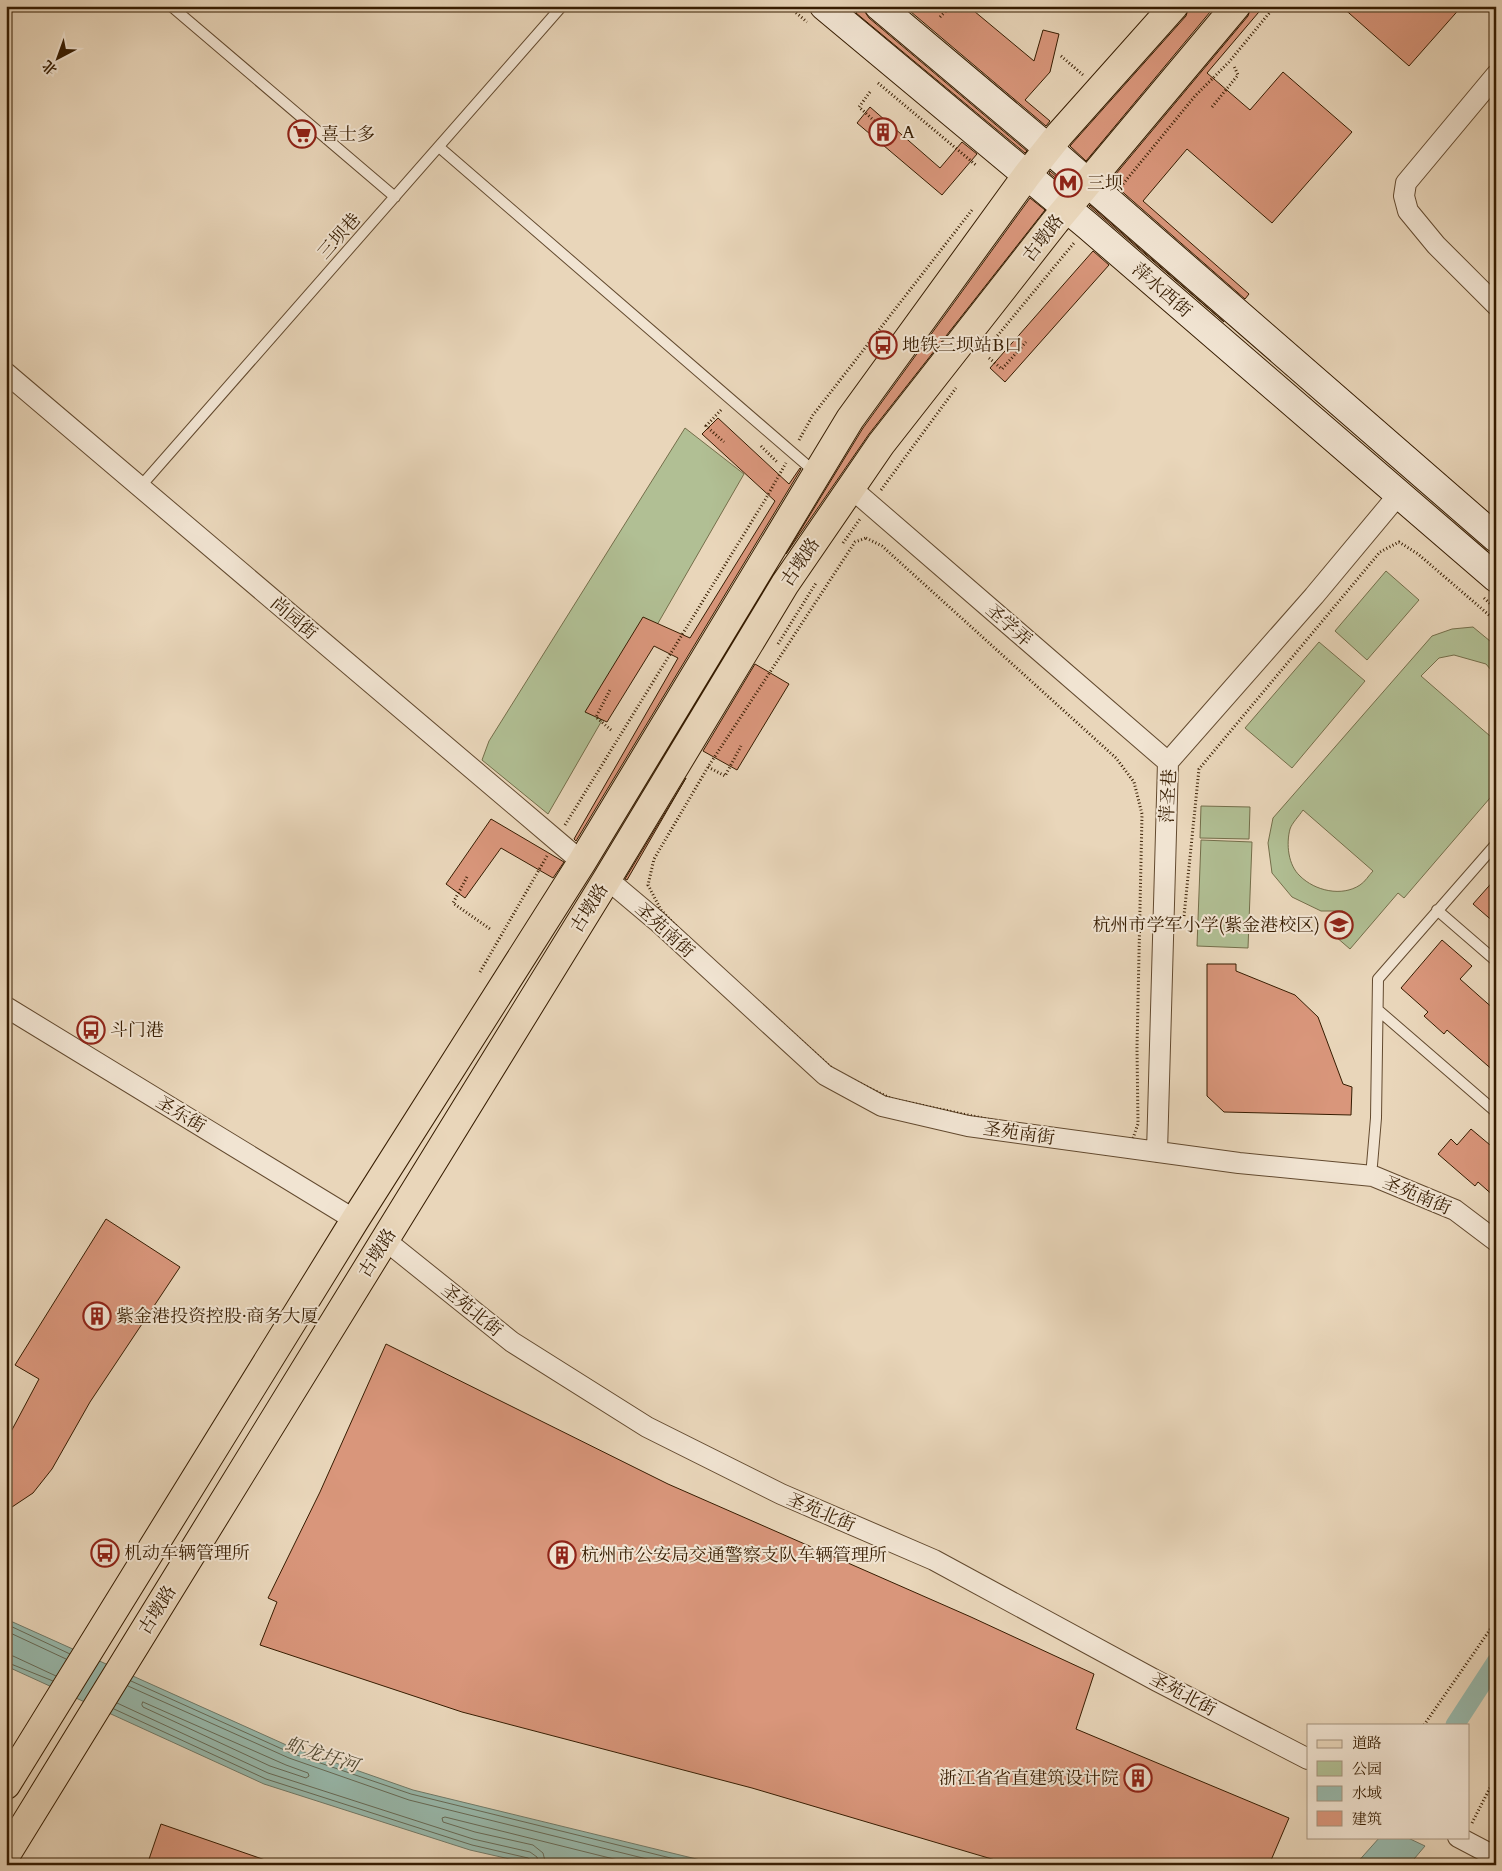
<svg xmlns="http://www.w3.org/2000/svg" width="1502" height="1871" font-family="Cardo,'Noto Serif SC',serif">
	<rect width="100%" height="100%" fill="#e9d6ba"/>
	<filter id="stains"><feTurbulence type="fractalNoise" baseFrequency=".004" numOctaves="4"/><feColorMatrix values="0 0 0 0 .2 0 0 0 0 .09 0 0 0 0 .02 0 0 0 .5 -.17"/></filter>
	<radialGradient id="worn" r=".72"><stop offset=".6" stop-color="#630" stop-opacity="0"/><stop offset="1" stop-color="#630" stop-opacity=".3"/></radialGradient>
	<!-- green -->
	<path fill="#b1bf94" stroke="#746e4a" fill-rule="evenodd" d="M685 428 744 474 548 814 482 760 489 741Z
		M1386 571 1419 600 1367 660 1335 631Z
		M1473 627 1496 646V676L1486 664 1454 655 1439 658 1421 676 1490 736 1496 728V791L1404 898 1398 893 1350 949 1328 930 1343 911H1321L1292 897 1272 873 1268 843 1273 818 1432 636 1452 629ZM1303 810 1373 871C1369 875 1365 882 1360 885 1342 897 1315 891 1300 876 1288 865 1286 844 1290 829 1292 823 1299 816 1303 810Z
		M1319 642 1365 681 1292 768 1245 728Z
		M1201 806 1250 807 1249 839 1200 838Z
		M1201 840 1252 842 1248 948 1197 946Z"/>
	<!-- water -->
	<path fill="#98b9ac" stroke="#717a68" d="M6 1619 293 1748 413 1790 721 1865H536L470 1850 264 1784 6 1666Z
		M1380 1837H1406L1425 1846 1409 1865H1355Z"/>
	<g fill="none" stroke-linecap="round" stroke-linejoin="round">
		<!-- shore -->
		<path stroke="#676a56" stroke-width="1" d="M6 1624 70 1654
			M6 1631 66 1659
			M6 1655 13 1656 56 1676
			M6 1662 53 1681
			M131 1681 291 1753 411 1794 699 1865
			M128 1686 289 1758 409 1800 671 1865
			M143 1702 286 1765 308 1773 309 1776 306 1778 270 1766 143 1707 142 1705Z
			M117 1703 268 1773 473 1839 530 1852 537 1857 538 1865
			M114 1709 266 1779 472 1845 528 1858 531 1860 532 1865
			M546 1865 543 1853 533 1845 475 1832 443 1822 442 1818 445 1817 638 1865"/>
		<!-- canal -->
		<path stroke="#98b9ac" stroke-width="19" d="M1455 1725 1496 1662"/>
	</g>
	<!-- building -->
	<path fill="#d9967b" stroke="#361c01" d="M861 6H864L865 12 869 18 1027 151 1025 153 856 13Z
		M904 6H968L1034 61 1043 30 1059 34 1050 72 1025 100 1050 121 1046 126Z
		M1189 6H1215L1086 161 1070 146 1186 16Z
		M1251 6H1264L1207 73 1250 110 1283 72 1352 132 1272 223 1187 149 1143 201 1249 294 1245 299 1110 181 1248 16Z
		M1341 6H1462L1409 66Z
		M870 107 940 168 962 142 977 154 942 195 857 123Z
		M1050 171 1066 185 1065 186 1049 173Z
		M1030 198 1045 210 869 434 786 554 863 428Z
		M1090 205 1224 322 1089 206Z
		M1093 251 1109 265 1005 382 990 368Z
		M718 418 789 484 800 468 801 469 576 841 574 839 678 658 654 646 607 722 585 712 643 617 690 638 775 501 702 434Z
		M755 664 789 684 737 770 703 751Z
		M686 778 627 880 625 879Z
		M491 819 564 862 553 878 501 848 465 898 446 884Z
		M1496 878V924L1473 904Z
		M1442 940 1472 966 1460 979 1496 1011V1073L1447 1030 1444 1034 1424 1016 1428 1012 1401 988Z
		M1207 964H1236V971L1295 995 1318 1017 1343 1084 1352 1087 1351 1115 1224 1112 1207 1096Z
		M1471 1129 1496 1150V1198L1478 1182 1475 1186 1438 1154 1451 1139 1457 1145Z
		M106 1219 180 1267 90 1402 52 1469 33 1493 6 1511V1441L39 1379 15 1365Z
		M386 1344 668 1484 971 1617 1094 1674 1076 1729 1289 1818 1269 1865H1012L752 1788 462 1712 260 1645 277 1602 268 1598 320 1492Z
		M161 1824 271 1862V1865H147Z"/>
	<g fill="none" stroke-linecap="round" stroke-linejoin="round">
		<!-- service casing -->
		<g stroke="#634a2f" stroke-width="12">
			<path id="service" d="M171 6 395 197
				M439 147 816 473
				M140 487 562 6
				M1437 910 1496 961
				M1378 1010 1496 1112
				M1372 1165 1376 1118 1378 979 1496 844"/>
		</g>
		<!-- minor casing -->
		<g stroke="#634a2f" stroke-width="22">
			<path id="minor" d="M1496 75 1406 183 1404 196 1408 211 1436 245 1496 305
				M6 373 582 862
				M851 488 1168 762
				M607 879 657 921 825 1075 882 1106 968 1126 1239 1163 1373 1176 1455 1210 1496 1241
				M6 1007 355 1220
				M1157 1152 1168 762 1314 596 1399 494
				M385 1240 512 1342 647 1427 781 1494 934 1560 1157 1681 1308 1759
				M1458 1837 1496 1857"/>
		</g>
		<!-- secondary casing -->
		<g stroke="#361c01" stroke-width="30">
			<path id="secondary" d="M824 6 1088 226 1496 578
				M879 6 1049 149 1496 538"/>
		</g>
		<!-- primary casing -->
		<g stroke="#361c01" stroke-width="30">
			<path id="primary" d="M6 1785 355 1220 582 862 850 419 1027 175 1059 135 1174 6
				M6 1855 607 879 785 584 881 444 1055 222 1236 6"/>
		</g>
		<!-- path -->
		<path stroke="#361c01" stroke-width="3" stroke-dasharray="1 2.5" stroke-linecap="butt" d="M788 6 807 22
			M956 6 963 12
			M940 17 951 6
			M1061 56 1083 75
			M878 83 977 166
			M870 92 859 107 881 127
			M1212 107 1238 75 1234 66
			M1123 184 1195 96 1229 62 1275 6
			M984 352 1074 243
			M989 358 1002 369 1026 342
			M721 410 706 426 724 442
			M799 440 813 415 972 210
			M761 446 777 462
			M881 490 956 388
			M866 538 882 546 1116 758 1134 782 1142 814 1137 1048 1138 1124 1133 1138 1125 1141 1001 1122 892 1099 836 1072 690 941 661 910 648 885 654 859 708 767 855 542Z
			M843 543 860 519
			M1484 598 1496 609
			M778 644 816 583
			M611 730 596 717 611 688
			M708 767 725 776 741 746
			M565 825 765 500 786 463
			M467 877 453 903 490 929
			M1184 916 1199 769 1380 552 1399 542 1418 554 1496 621
			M480 972 547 856
			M1424 1725 1496 1621
			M1472 1823 1496 1776"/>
		<!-- service -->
		<use href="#service" stroke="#f1e4d2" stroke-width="10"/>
		<!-- minor -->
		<use href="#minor" stroke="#f1e4d2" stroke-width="20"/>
		<!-- secondary -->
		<use href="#secondary" stroke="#f1e4d2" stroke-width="28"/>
		<!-- primary -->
		<use href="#primary" stroke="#e9d6ba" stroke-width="28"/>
	</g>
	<!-- icons -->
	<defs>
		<g id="building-ring" transform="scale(1.4375)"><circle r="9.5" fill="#f1e4d2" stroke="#8f2418" stroke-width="1.5"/><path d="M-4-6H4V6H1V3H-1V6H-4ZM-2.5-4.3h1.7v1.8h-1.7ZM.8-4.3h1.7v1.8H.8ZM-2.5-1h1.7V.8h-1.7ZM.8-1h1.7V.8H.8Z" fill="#8f2418"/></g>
		<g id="supermarket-ring" transform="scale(1.4375)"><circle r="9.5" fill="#f1e4d2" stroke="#8f2418" stroke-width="1.5"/><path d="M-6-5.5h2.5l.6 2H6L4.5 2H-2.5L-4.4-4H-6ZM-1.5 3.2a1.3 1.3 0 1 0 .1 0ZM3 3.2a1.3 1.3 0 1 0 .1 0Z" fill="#8f2418"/></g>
		<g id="metro-ring" transform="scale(1.4375)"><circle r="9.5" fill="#f1e4d2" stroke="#8f2418" stroke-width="1.5"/><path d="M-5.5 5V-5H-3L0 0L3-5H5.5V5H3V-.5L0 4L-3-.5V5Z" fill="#8f2418"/></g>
		<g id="bus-ring" transform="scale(1.4375)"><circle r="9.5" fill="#f1e4d2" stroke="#8f2418" stroke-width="1.5"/><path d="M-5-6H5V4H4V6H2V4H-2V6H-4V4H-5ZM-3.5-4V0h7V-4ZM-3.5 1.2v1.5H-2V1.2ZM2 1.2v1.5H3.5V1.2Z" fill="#8f2418"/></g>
		<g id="school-ring" transform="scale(1.4375)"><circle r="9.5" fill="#f1e4d2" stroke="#8f2418" stroke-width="1.5"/><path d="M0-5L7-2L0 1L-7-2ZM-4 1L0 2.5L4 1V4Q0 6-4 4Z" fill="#8f2418"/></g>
	</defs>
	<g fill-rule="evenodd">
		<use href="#building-ring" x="883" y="132"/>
		<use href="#supermarket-ring" x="302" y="134"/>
		<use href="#metro-ring" x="1068" y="183"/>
		<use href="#bus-ring" x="883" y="345"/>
		<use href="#school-ring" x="1339" y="925"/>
		<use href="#bus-ring" x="91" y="1030"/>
		<use href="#building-ring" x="97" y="1316"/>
		<use href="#bus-ring" x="105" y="1553"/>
		<use href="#building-ring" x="562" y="1555"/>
		<use href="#building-ring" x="1138" y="1778"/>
	</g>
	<g text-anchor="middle" stroke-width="4" stroke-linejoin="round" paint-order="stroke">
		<!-- poi labels -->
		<g font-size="18" fill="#361c01" stroke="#f1e4d2" text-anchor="start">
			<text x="902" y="138">A</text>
			<text x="321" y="140">喜士多</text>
			<text x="1087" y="189">三坝</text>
			<text x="902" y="351">地铁三坝站B口</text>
			<text x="1320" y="931" text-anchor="end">杭州市学军小学(紫金港校区)</text>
			<text x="110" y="1036">斗门港</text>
			<text x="116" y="1322">紫金港投资控股·商务大厦</text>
			<text x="124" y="1559">机动车辆管理所</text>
			<text x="581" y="1561">杭州市公安局交通警察支队车辆管理所</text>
			<text x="1119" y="1784" text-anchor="end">浙江省省直建筑设计院</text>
		</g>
		<!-- street labels -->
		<g font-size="18" fill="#361c01" stroke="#f1e4d2">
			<text transform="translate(339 236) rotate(-49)" y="6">三坝巷</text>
			<text transform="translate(1043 238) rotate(-52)" y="6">古墩路</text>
			<text transform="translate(1162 290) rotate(41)" y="6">萍水西街</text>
			<text transform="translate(800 562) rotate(-56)" y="6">古墩路</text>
			<text transform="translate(294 618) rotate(40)" y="6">尚园街</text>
			<text transform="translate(1009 625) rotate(41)" y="6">圣学弄</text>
			<text transform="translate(1168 796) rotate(-87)" y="6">萍圣巷</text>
			<text transform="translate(589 908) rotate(-58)" y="6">古墩路</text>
			<text transform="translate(665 930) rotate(42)" y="6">圣苑南街</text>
			<text transform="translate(181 1114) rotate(31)" y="6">圣东街</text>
			<text transform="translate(1019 1133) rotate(8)" y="6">圣苑南街</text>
			<text transform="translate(1417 1195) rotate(23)" y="6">圣苑南街</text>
			<text transform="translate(377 1253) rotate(-58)" y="6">古墩路</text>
			<text transform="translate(472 1310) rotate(39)" y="6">圣苑北街</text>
			<text transform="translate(821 1512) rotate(23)" y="6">圣苑北街</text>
			<text transform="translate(157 1610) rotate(-58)" y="6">古墩路</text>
			<text transform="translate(1183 1694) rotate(28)" y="6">圣苑北街</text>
		</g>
		<!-- water labels -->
		<g font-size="19" font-style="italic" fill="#534b34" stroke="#f1e4d2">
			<text transform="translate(322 1754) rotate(18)" y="7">虾龙圩河</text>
		</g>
	</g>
	<!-- margin -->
	<rect width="1502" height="1871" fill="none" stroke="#e9d6ba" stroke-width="25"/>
	<rect x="8" y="8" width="1487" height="1856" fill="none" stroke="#361c01" stroke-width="2.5"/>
	<rect x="12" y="12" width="1477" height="1846" fill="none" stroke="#361c01"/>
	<!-- legend -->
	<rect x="1307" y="1724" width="162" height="115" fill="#f1e4d2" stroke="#a6947e"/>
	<rect x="1317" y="1740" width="25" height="8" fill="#e9d6ba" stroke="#a6947e"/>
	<text x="1352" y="1748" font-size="15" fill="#361c01">道路</text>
	<rect x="1317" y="1761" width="25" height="15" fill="#b1bf94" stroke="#a6947e"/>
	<text x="1352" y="1774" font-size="15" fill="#361c01">公园</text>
	<rect x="1317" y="1786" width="25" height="15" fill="#98b9ac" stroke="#a6947e"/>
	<text x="1352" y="1798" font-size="15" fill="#361c01">水域</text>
	<rect x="1317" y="1811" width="25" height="15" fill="#d9967b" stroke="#a6947e"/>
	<text x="1352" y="1824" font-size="15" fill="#361c01">建筑</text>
	<!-- north arrow -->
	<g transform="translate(58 58) rotate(221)" stroke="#f1e4d2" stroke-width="4" paint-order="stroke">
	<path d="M0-4L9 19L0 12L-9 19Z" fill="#361c01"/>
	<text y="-8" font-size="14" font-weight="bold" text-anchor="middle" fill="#361c01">北</text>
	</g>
	<rect width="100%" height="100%" filter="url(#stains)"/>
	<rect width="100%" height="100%" fill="url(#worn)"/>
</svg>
